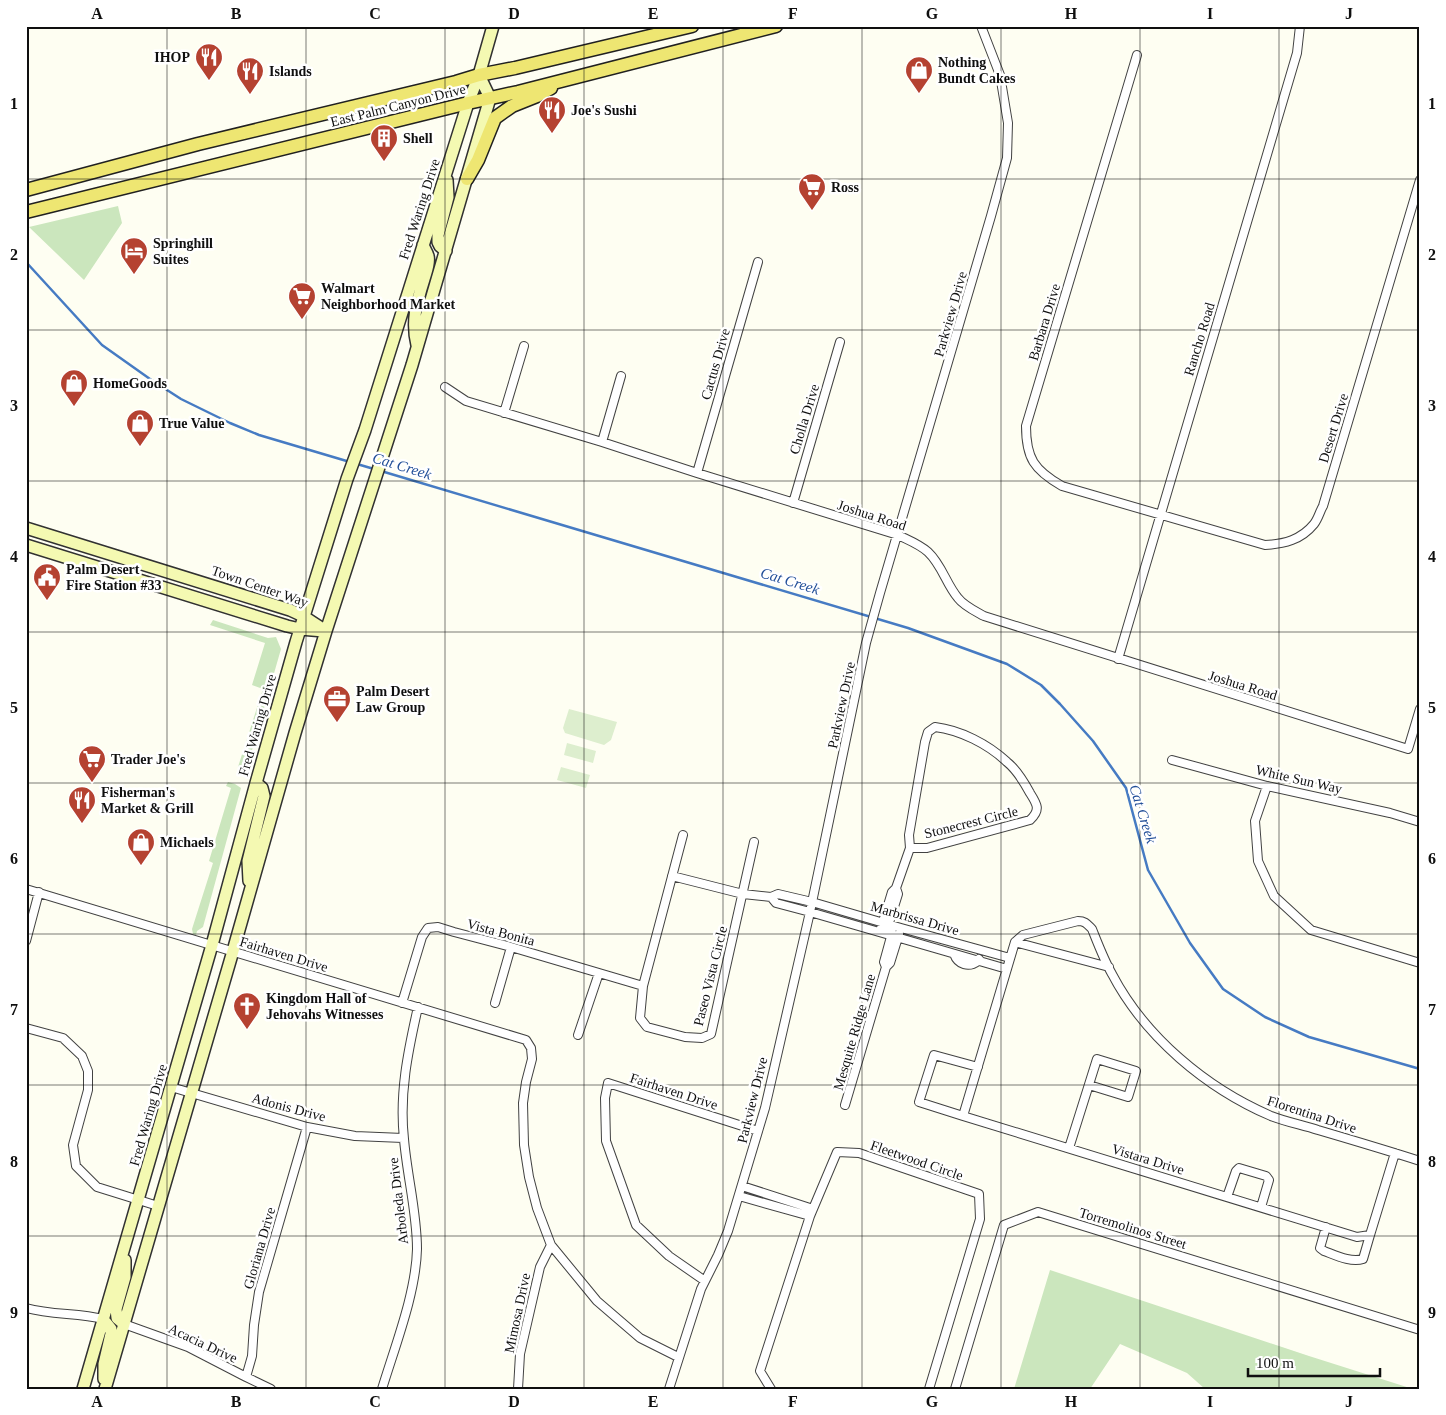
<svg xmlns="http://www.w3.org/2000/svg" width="1446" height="1415" font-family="'Times New Roman',serif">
	<rect width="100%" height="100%" fill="#fefef2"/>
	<!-- green -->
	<path fill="#cbe6bd" d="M118 206 122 223 84 280 29 227Z
		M213 620 268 638 276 637 281 649 248 764 243 768 238 767 263 689 252 685 265 643 210 625Z
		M228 782 235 784 241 788 203 927 197 931 196 935 193 934 192 929 213 863 209 861 231 788 226 786Z
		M1050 1270 1309 1356 1413 1389H1205L1187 1373 1120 1344 1090 1389H1014Z"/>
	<!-- pitch -->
	<path fill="#ddeece" d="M569 709 617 722 611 740 604 745 565 733 563 728Z
		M567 743 596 751 593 763 564 755Z
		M561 767 590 775 586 788 557 780Z"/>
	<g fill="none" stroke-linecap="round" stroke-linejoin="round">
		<!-- stream -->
		<path stroke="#467bc3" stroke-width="2.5" d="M1052 27V26
			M26 262 102 345 150 379 181 399 230 423 259 435 350 462
			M357 464 374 469
			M381 471 908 628 1007 664 1041 685 1060 704 1093 741 1126 788 1148 870 1190 943 1223 989 1265 1017 1309 1037 1420 1069"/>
		<!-- street casing -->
		<g stroke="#424242" stroke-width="10">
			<path id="street" d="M1137 55 1026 426C1026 458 1034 470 1062 486L1265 545C1284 544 1301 540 1314 524 1318 519 1320 511 1323 506L1420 180
				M445 387 466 401 602 442 697 473 898 535C908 540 919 544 928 552 942 565 946 584 958 598 964 606 975 611 984 616L1408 749 1420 709
				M504 413 524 346
				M602 442 621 376
				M697 473 758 262
				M793 503 840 342
				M1118 659 1297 53 1300 26
				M1172 760 1267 786 1390 813 1420 822
				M1267 786 1255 821 1258 861 1274 896 1311 930 1420 963
				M683 835 643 986 640 1018 647 1027 685 1037 702 1038 711 1034 754 842
				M672 876 743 894 771 897 778 894 812 902 901 928 1010 958
				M26 889 526 1040 531 1048 532 1059 526 1082 523 1103 524 1145 529 1177 537 1208 551 1245 597 1301 640 1338 678 1357
				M771 897 776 903 810 912 1007 969
				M887 929 898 894 896 888
				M880 932 892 892 896 888 910 848H927L1030 820C1041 810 1037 804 1030 793 1024 782 1017 770 1007 762 988 744 960 730 935 727L928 732 925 742 909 835 910 848
				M26 941 39 892
				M1015 942 1109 967
				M954 954C958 965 969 968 978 961L979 959
				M886 967 884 962 892 933
				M402 1003 422 937 428 928 438 927 454 932 511 947 643 986
				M495 1003 511 947
				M26 1028 63 1038 82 1056 88 1071V1090L73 1145 76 1166 97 1187 158 1206
				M578 1035 599 973
				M171 1087 307 1127 355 1136 403 1138
				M845 1105 886 967 890 963 899 934
				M963 1116 919 1102 934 1055 978 1067
				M1069 1148 1097 1059 1136 1071 1128 1097 1089 1085
				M1395 1153 1370 1235 1357 1237 963 1116 1015 942 1023 935 1078 921C1085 921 1087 924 1092 929 1098 944 1104 960 1112 974 1145 1037 1206 1088 1271 1116 1286 1122 1303 1125 1318 1130 1352 1140 1386 1150 1420 1161
				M742 1186 813 1209
				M739 1196 810 1216
				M1227 1197 1236 1171 1239 1168 1266 1176 1269 1180 1261 1207
				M1326 1227 1320 1248 1324 1251C1335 1255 1351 1263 1363 1259L1370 1235
				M705 1281 669 1256 636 1225 606 1141 605 1098 608 1083 758 1131
				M26 1308C52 1315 78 1313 103 1319
				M124 1324 188 1347 246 1377 271 1389
				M246 1377 252 1356 254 1325 259 1292 307 1127
				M382 1389C395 1346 416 1293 417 1249 417 1212 407 1176 404 1139 399 1094 408 1051 418 1007
				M518 1389 520 1354 540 1267 551 1245
				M669 1389 701 1289 718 1255 728 1231 765 1108 810 912 866 643 880 593 991 216 1007 158 1008 123 1000 75 981 26
				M771 1389 760 1371 810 1216 837 1152 859 1153 979 1194 980 1219 929 1389
				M955 1389 1004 1225 1038 1212 1420 1330"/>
		</g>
		<!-- secondary casing -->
		<g stroke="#313131" stroke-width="14">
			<path id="secondary" d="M446 251 440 246 438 242V235L448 197 447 180
				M417 345C411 321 417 301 424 279 426 272 430 263 428 256 427 252 424 248 423 245
				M26 528 290 610 303 616 326 631
				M26 545 287 626 300 629 324 631
				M249 881 248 861 264 796 262 788 256 783
				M103 1319 111 1329V1334L104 1364V1379
				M124 1324 117 1318 116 1309 125 1277V1260
				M83 1389 212 945 256 783 296 642 347 479 365 430 468 103 479 75 493 26
				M105 1389 233 951 295 733 326 631 412 365 490 98 479 75"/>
		</g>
		<!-- primary casing -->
		<g stroke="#202020" stroke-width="15">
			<path id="primary" d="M467 179 478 160 495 118 512 106 537 96 551 88
				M26 190 198 144 456 82 479 75 515 68 692 26
				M26 212 468 103 518 92 776 26"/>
		</g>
		<!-- street -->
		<use href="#street" stroke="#fff" stroke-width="8"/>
		<!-- secondary -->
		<use href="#secondary" stroke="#f4f9b2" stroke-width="11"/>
		<!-- primary -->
		<use href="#primary" stroke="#eee672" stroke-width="12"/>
	</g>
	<!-- grid -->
	<path fill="none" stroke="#0f0f0f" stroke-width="1" stroke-opacity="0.55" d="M167 26V1389M306 26V1389M445 26V1389M584 26V1389M723 26V1389M862 26V1389M1001 26V1389M1140 26V1389M1279 26V1389M26 179H1420M26 330H1420M26 481H1420M26 632H1420M26 783H1420M26 934H1420M26 1085H1420M26 1236H1420"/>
	<!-- icons -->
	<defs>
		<g id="restaurant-pin" transform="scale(1.4375)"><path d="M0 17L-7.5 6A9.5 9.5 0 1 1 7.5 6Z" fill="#b54231" stroke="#fff"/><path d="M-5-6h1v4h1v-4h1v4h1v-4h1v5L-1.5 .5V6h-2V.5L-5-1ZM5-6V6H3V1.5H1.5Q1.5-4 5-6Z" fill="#fff"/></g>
		<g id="shop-pin" transform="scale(1.4375)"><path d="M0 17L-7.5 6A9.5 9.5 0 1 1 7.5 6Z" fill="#b54231" stroke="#fff"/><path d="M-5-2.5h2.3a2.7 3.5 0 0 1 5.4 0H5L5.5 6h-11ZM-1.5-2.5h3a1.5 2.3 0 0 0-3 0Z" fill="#fff"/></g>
		<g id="building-pin" transform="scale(1.4375)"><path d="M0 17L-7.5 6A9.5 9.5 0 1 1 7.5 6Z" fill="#b54231" stroke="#fff"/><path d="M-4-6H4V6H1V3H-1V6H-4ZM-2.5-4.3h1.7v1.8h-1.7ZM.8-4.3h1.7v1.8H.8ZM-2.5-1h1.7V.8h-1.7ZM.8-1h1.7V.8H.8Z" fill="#fff"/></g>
		<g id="supermarket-pin" transform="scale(1.4375)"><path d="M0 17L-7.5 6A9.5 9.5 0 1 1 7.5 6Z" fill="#b54231" stroke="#fff"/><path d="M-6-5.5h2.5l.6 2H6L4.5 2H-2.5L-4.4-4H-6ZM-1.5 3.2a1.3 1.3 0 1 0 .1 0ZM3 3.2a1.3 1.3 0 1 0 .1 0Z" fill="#fff"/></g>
		<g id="hotel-pin" transform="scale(1.4375)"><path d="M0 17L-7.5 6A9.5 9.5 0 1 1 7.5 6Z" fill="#b54231" stroke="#fff"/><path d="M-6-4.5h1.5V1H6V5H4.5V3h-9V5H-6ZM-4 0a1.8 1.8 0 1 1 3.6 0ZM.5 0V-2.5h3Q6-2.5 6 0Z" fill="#fff"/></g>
		<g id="civic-pin" transform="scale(1.4375)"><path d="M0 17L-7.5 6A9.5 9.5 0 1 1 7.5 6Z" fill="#b54231" stroke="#fff"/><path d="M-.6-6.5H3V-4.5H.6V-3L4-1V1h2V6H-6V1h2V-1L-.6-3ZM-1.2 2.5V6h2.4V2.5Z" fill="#fff"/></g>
		<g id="office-pin" transform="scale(1.4375)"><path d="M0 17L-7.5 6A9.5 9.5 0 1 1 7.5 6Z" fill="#b54231" stroke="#fff"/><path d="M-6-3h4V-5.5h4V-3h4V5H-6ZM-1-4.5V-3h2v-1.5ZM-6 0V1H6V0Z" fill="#fff"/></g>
		<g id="church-pin" transform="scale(1.4375)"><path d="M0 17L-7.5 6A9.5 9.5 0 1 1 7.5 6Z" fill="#b54231" stroke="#fff"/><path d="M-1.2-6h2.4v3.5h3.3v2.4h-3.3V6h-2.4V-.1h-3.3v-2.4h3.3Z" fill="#fff"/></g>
	</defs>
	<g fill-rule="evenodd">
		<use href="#restaurant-pin" x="209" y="57"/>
		<use href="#shop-pin" x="919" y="70"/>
		<use href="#restaurant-pin" x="250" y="71"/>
		<use href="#restaurant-pin" x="552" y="110"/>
		<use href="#building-pin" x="384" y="138"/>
		<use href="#supermarket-pin" x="812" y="187"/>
		<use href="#hotel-pin" x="134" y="251"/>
		<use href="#supermarket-pin" x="302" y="296"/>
		<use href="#shop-pin" x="74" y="383"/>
		<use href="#shop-pin" x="140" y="423"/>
		<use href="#civic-pin" x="47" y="577"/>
		<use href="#office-pin" x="337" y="699"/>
		<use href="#supermarket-pin" x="92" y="759"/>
		<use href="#restaurant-pin" x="82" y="800"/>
		<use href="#shop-pin" x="141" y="842"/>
		<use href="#church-pin" x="247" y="1006"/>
	</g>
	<g text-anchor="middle" stroke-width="5" stroke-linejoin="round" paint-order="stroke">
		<!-- poi labels -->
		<g font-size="14" font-weight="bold" fill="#0f0f0f" stroke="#fff" text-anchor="start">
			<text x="190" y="62" text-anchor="end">IHOP</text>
			<text x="938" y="67">Nothing<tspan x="938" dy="16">Bundt Cakes</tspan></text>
			<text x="269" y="76">Islands</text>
			<text x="571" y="115">Joe's Sushi</text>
			<text x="403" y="143">Shell</text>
			<text x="831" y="192">Ross</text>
			<text x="153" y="248">Springhill<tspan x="153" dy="16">Suites</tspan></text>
			<text x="321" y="293">Walmart<tspan x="321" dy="16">Neighborhood Market</tspan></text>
			<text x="93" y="388">HomeGoods</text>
			<text x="159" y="428">True Value</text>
			<text x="66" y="574">Palm Desert<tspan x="66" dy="16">Fire Station #33</tspan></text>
			<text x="356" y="696">Palm Desert<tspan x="356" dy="16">Law Group</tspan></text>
			<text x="111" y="764">Trader Joe's</text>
			<text x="101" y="797">Fisherman's<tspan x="101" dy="16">Market &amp; Grill</tspan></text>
			<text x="160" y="847">Michaels</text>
			<text x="266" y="1003">Kingdom Hall of<tspan x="266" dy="16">Jehovahs Witnesses</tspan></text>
		</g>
		<!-- street labels -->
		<g font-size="14" fill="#0f0f0f" stroke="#fff">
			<text transform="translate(398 105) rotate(-14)" y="5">East Palm Canyon Drive</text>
			<text transform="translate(419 209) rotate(-72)" y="5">Fred Waring Drive</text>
			<text transform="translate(950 314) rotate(-74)" y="5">Parkview Drive</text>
			<text transform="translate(1044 322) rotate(-73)" y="5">Barbara Drive</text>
			<text transform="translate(1199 339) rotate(-73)" y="5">Rancho Road</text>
			<text transform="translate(715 364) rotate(-74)" y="5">Cactus Drive</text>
			<text transform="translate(804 419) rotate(-73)" y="5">Cholla Drive</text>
			<text transform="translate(1333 428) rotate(-73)" y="5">Desert Drive</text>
			<text transform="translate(872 515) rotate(18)" y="5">Joshua Road</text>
			<text transform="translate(260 586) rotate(19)" y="5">Town Center Way</text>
			<text transform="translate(1243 685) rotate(17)" y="5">Joshua Road</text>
			<text transform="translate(841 705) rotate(-78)" y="5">Parkview Drive</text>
			<text transform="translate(257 725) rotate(-74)" y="5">Fred Waring Drive</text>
			<text transform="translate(1299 779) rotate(13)" y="5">White Sun Way</text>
			<text transform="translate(971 822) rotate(-14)" y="5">Stonecrest Circle</text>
			<text transform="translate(915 918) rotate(16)" y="5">Marbrissa Drive</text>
			<text transform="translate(501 932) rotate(15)" y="5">Vista Bonita</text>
			<text transform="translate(284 954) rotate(17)" y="5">Fairhaven Drive</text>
			<text transform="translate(710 976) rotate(-76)" y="5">Paseo Vista Circle</text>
			<text transform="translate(854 1032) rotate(-74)" y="5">Mesquite Ridge Lane</text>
			<text transform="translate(674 1091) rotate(18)" y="5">Fairhaven Drive</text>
			<text transform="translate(752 1100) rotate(-76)" y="5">Parkview Drive</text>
			<text transform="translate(289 1107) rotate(15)" y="5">Adonis Drive</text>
			<text transform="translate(1312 1114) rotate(18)" y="5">Florentina Drive</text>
			<text transform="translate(148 1115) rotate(-74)" y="5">Fred Waring Drive</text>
			<text transform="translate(1148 1159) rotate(17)" y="5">Vistara Drive</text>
			<text transform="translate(917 1160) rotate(19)" y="5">Fleetwood Circle</text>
			<text transform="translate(398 1201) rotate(-97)" y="5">Arboleda Drive</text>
			<text transform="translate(1133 1228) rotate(17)" y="5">Torremolinos Street</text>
			<text transform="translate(259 1248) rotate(-74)" y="5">Gloriana Drive</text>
			<text transform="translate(517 1313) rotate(-78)" y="5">Mimosa Drive</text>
			<text transform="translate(203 1343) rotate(25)" y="5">Acacia Drive</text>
		</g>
		<!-- water labels -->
		<g font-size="15" font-style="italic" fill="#214e98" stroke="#fff">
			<text transform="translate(402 466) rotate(17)" y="5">Cat Creek</text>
			<text transform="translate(790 581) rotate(17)" y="5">Cat Creek</text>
			<text transform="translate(1143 814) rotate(73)" y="5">Cat Creek</text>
		</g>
	</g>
	<!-- border -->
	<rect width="1446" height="1415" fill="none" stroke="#ffffff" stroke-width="55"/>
	<!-- scale -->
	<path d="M1248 1368v8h132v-8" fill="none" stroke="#0f0f0f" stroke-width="2.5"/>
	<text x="1256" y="1368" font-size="15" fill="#0f0f0f" stroke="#ffffff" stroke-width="4" paint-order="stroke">100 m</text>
	<rect x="28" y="28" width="1390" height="1360" fill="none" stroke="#0f0f0f" stroke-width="2"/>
	<g font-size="16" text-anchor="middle" font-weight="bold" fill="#0f0f0f">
		<text x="97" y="19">A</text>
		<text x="236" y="19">B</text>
		<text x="375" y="19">C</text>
		<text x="514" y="19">D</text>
		<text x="653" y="19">E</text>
		<text x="793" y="19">F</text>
		<text x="932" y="19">G</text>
		<text x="1071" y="19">H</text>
		<text x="1210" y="19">I</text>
		<text x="1349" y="19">J</text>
		<text x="14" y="109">1</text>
		<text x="1432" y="109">1</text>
		<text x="14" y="260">2</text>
		<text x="1432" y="260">2</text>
		<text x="14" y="411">3</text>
		<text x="1432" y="411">3</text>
		<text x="14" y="562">4</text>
		<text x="1432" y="562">4</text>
		<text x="14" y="713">5</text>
		<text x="1432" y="713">5</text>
		<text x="14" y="864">6</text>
		<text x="1432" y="864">6</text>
		<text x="14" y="1015">7</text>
		<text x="1432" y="1015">7</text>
		<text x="14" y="1167">8</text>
		<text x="1432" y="1167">8</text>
		<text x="14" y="1318">9</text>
		<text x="1432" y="1318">9</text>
		<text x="97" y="1407">A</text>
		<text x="236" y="1407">B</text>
		<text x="375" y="1407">C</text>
		<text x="514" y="1407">D</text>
		<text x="653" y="1407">E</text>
		<text x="793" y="1407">F</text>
		<text x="932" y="1407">G</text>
		<text x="1071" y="1407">H</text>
		<text x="1210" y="1407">I</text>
		<text x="1349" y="1407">J</text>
	</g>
</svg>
